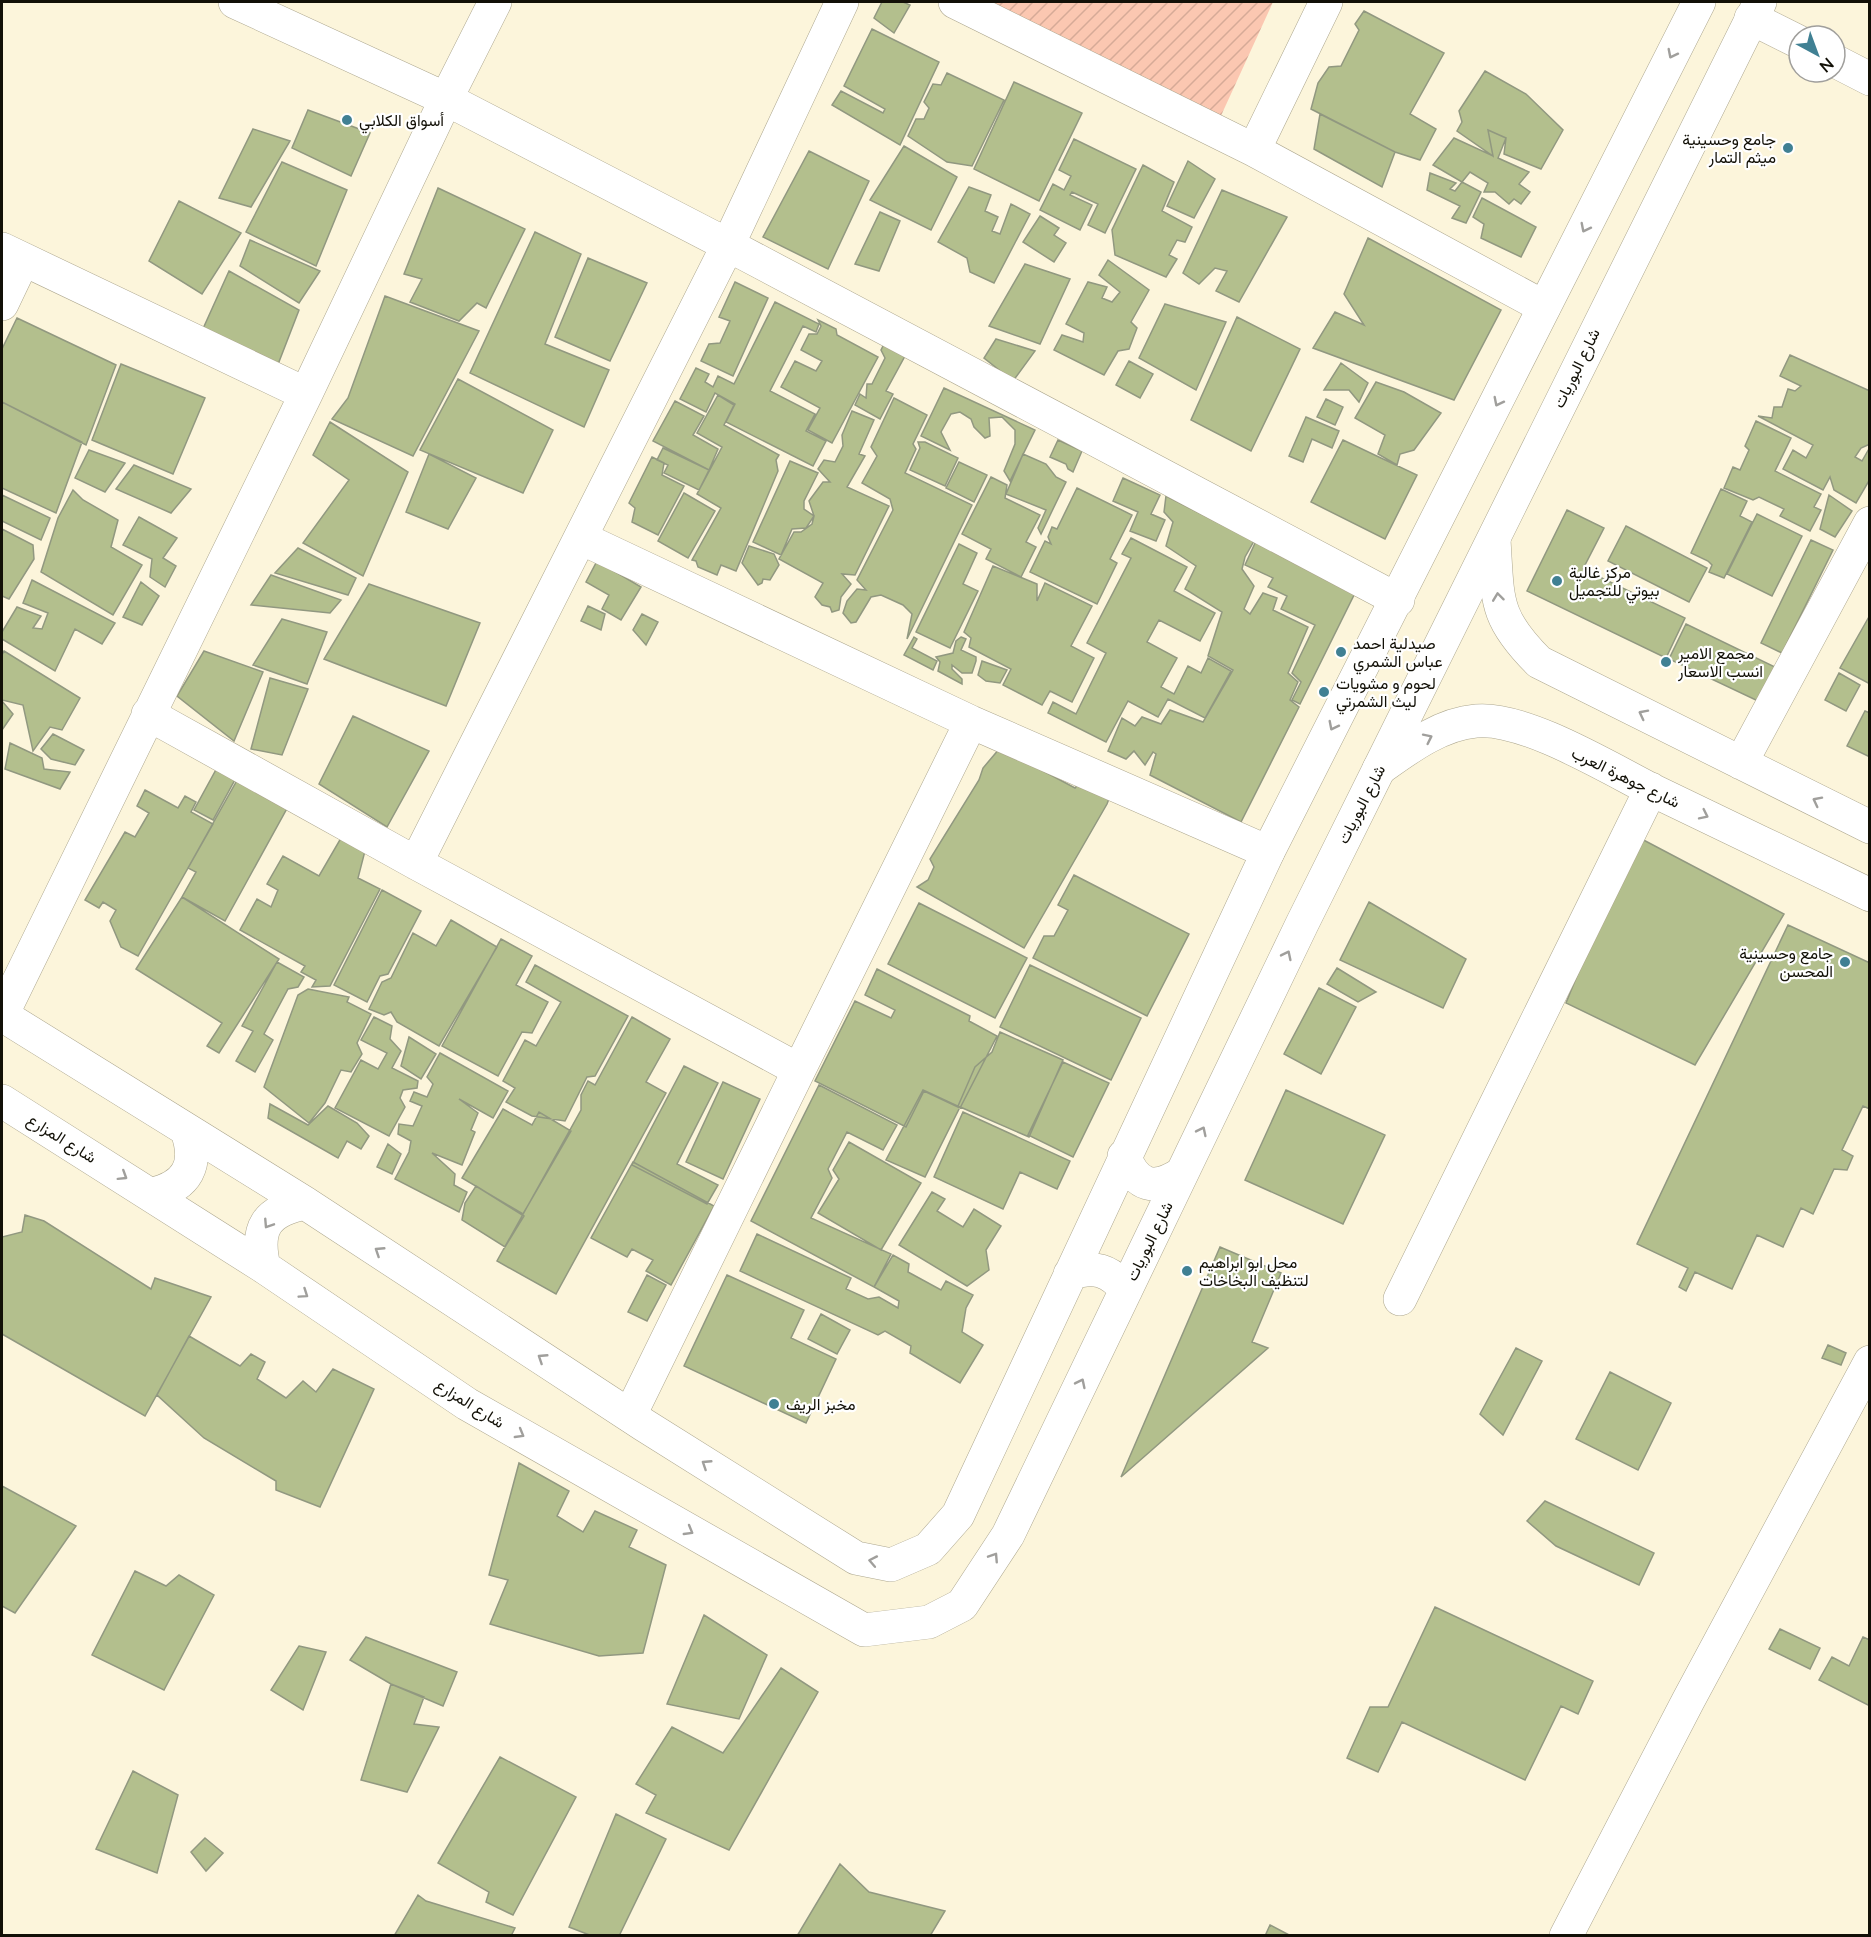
<svg xmlns="http://www.w3.org/2000/svg" width="1871" height="1937" font-family="Lato,Vazirmatn,sans-serif">
	<defs>
		<pattern id="garden-furrows" width="10" height="10" patternUnits="userSpaceOnUse" patternTransform="scale(1.5)"><rect width="10" height="10" fill="#fbc7b1"/><path d="M-1 1l2-2M0 10L10 0M9 11l2-2" fill="none" stroke="#d6aa97"/></pattern>
	</defs>
	<rect width="100%" height="100%" fill="#fcf5db"/>
	<!-- garden -->
	<path fill="url(#garden-furrows)" d="M958 2H1273L1214 131Z"/>
	<!-- building -->
	<path fill="#b3bf8d" stroke="#919880" stroke-width="1.5" d="M882 2H903L910 5 894 33 874 18Z
		M1364 11 1444 53 1410 114 1436 129 1420 160 1395 152 1311 109 1318 83 1329 67 1341 66 1359 30 1355 24Z
		M872 29 939 62 900 145 832 105 841 91 883 113 885 109 844 86Z
		M1485 71 1526 94 1563 130 1541 169 1504 154 1506 138 1488 130 1493 156 1457 131 1462 122 1459 111Z
		M947 73 1004 100 972 166 947 162 908 136 916 119H924L929 108 924 102 933 84 941 85Z
		M1014 82 1082 113 1039 201 974 169Z
		M308 110 370 133 351 176 292 148Z
		M1320 114 1395 152 1382 187 1314 149Z
		M253 129 290 141 251 207 219 198Z
		M1488 130 1506 138 1498 158 1529 172 1519 184 1530 192 1521 204 1514 199 1509 204 1495 192H1484L1488 183 1470 172 1462 182 1433 165 1454 138 1493 156Z
		M1074 139 1136 169 1105 233 1088 225 1098 204 1072 192 1070 195 1092 205 1080 230 1040 210 1053 184 1064 190 1071 176 1059 170Z
		M904 146 957 177 931 230 870 200Z
		M809 151 869 181 828 269 763 237Z
		M1188 161 1215 179 1194 218 1167 206Z
		M282 162 347 190 316 266 246 232Z
		M1143 165 1174 182 1162 211 1192 227 1185 242 1177 240 1169 255 1177 259 1166 277 1115 255 1112 230Z
		M1430 173 1456 183 1450 189 1455 191 1462 182 1481 192 1466 223 1452 218 1460 206 1427 190Z
		M969 187 991 195 985 211 998 217 992 231 1000 234 1011 204 1030 214 994 283 970 272 967 258 938 242Z
		M438 188 525 229 486 308 477 303 459 321 410 302 422 279 404 274Z
		M1222 190 1287 217 1239 302 1216 291 1227 271 1215 268 1199 284 1183 273Z
		M1482 198 1536 227 1521 257 1481 238 1484 224 1473 217Z
		M179 201 241 233 202 294 149 261Z
		M880 212 900 221 879 271 855 264Z
		M1040 216 1059 228 1054 235 1066 243 1054 262 1023 242Z
		M535 232 581 254 545 344 609 370 584 427 470 373Z
		M1368 238 1501 310 1454 400 1313 348 1335 312 1364 325 1344 294Z
		M250 240 320 271 299 303 240 266Z
		M588 258 647 283 610 361 555 337Z
		M1108 260 1149 290 1131 322 1137 328 1129 349 1118 351 1104 375 1054 350 1062 335 1083 342 1084 333 1066 324 1088 282 1107 287 1102 298 1112 302 1120 292 1099 275Z
		M1025 264 1070 279 1040 344 989 326Z
		M229 271 299 310 277 367 202 331Z
		M735 282 768 298 733 376 701 361 709 344 720 343 730 321 719 317Z
		M385 296 479 331 413 456 332 419 348 398Z
		M775 302 819 324 816 332 803 326 770 391 815 414 806 431 826 441 813 466 726 422 735 404 715 393 706 412 680 399 696 368 709 374 705 382 713 387 718 376 734 384Z
		M1165 304 1226 322 1196 390 1139 358Z
		M1237 317 1300 349 1251 451 1191 420Z
		M17 318 116 365 86 445 2 402V349Z
		M818 320 836 329 837 335 878 357 832 443 808 430 820 408 781 387 795 361 816 371 822 361 801 350 809 334H817L821 326Z
		M996 339 1035 351 1013 381 984 358Z
		M884 344 905 356 886 391 893 394 880 419 855 405 860 394 866 398 867 384H872L885 358 881 350Z
		M1790 355 1870 391V444L1861 448 1855 457 1862 461 1870 447V479L1856 503 1834 490 1830 477 1823 490 1783 469 1793 450 1806 458 1813 445 1758 416 1772 418 1774 407H1782L1788 389 1795 391 1801 386 1780 376Z
		M1129 361 1153 374 1140 398 1116 385Z
		M1341 363 1368 383 1359 402 1349 390H1324Z
		M121 364 205 398 173 474 92 440Z
		M458 379 553 430 523 493 420 450Z
		M1376 382 1404 392 1441 413 1414 450 1400 454 1397 465 1378 454 1385 435 1355 418Z
		M944 388 1035 430 1010 481 1004 471 1015 444V430L1002 417 989 418 990 436 985 438 974 427 971 419 960 412 951 414 941 432 950 450 921 436Z
		M718 395 734 405 724 425 779 455 776 460 778 471 736 571 721 565 717 575 698 567 696 561 692 560 721 508 697 494 722 447 697 433Z
		M894 398 927 415 913 444 916 449 905 473 972 505 907 639 912 614 903 605 881 595 871 597 856 622 851 623 843 613 847 601 857 589 866 590 857 580 893 510 890 499 862 483 877 456 871 447Z
		M1326 399 1343 407 1335 425 1317 417Z
		M675 401 704 416 693 435 718 449 709 470 653 441Z
		M2 402 82 442 56 513 2 488Z
		M852 411 874 420 859 454 865 456 847 487 889 506 855 575 842 574 851 584 841 597 839 610 832 612 830 607 822 605 815 597 823 583 779 559 794 532H801L812 524 814 516 809 501 823 482H830L818 469 824 460 835 462 843 446 842 435Z
		M1306 417 1339 431 1332 448 1312 439 1303 462 1289 456Z
		M1756 421 1791 438 1775 471 1821 494 1814 507 1821 510 1810 531 1780 516 1784 509 1759 497 1753 500 1724 488 1733 467 1740 470 1749 450 1745 446Z
		M330 422 408 472 363 576 303 543 349 480 313 455Z
		M1058 440 1082 451 1073 472 1068 469 1066 464 1050 457Z
		M1343 440 1417 475 1385 539 1311 502Z
		M918 442H925L958 458 945 486 910 470 920 448Z
		M663 448 709 470 699 490 664 473 668 465 657 460Z
		M89 450 125 463 105 492 75 478Z
		M429 454 476 478 448 529 406 512Z
		M1023 454 1046 464 1056 477 1066 482 1041 534 1038 528 1046 510 1006 494Z
		M652 457 664 463 662 475 684 486 658 535 632 522 635 508 629 503Z
		M790 461 818 473 804 501V509L814 516 806 528 792 529 781 555 753 542Z
		M959 462 987 475 974 502 946 488Z
		M134 465 191 489 171 513 116 489Z
		M991 477 1007 485 1005 498 1040 515 1026 542 1036 547 1021 577 986 559 991 549 962 534Z
		M1123 478 1160 495 1151 514 1165 520 1156 541 1130 531 1138 512 1113 501Z
		M1077 488 1132 515 1110 559 1117 563 1097 604 1030 572 1045 541 1051 544 1048 537 1052 527 1057 529Z
		M1721 489 1747 501 1740 516 1752 522 1724 578 1709 572 1712 565 1708 561 1691 553Z
		M73 490 83 500 118 520 111 547 142 565 113 615 41 572 58 518Z
		M684 493 715 511 688 558 658 541Z
		M2 495 50 518 41 540 2 521Z
		M1829 495 1852 511 1835 537 1820 529Z
		M1166 496 1254 541 1245 557 1242 569 1254 586 1244 609 1250 614 1263 593 1277 598 1273 610 1308 627 1288 673 1298 682 1290 700 1299 707 1241 822 1150 775 1156 754 1153 752 1145 765 1134 751 1126 759 1108 751 1122 718 1135 726 1142 717 1161 724 1170 710 1203 722 1233 670 1208 656 1222 612 1185 589 1196 566 1166 546 1173 522 1164 512Z
		M1567 510 1604 528 1583 569 1685 618 1666 658 1527 591Z
		M1757 514 1802 536 1772 596 1727 574Z
		M139 517 177 538 163 558 176 566 165 587 150 577 152 559 123 545Z
		M1626 526 1707 568 1689 602 1608 561Z
		M2 529 33 545 34 559 9 599 2 596Z
		M1131 538 1187 567 1174 591 1215 613 1200 641 1159 620 1147 642 1177 658 1161 687 1174 694 1188 666 1201 673 1208 658 1231 671 1205 718 1168 699 1158 717 1128 701 1106 742 1048 713 1053 702 1076 714 1106 653 1087 643 1131 558 1122 554Z
		M1811 540 1833 550 1782 653 1761 643Z
		M1256 541 1356 591 1300 704 1292 700 1301 682 1292 673 1315 625 1281 609 1287 596 1268 587 1273 578 1245 565Z
		M959 544 977 553 963 584 978 591 950 648 916 632Z
		M749 546 774 554 779 565 770 580 763 579 762 583 758 585 742 563Z
		M298 548 356 578 348 595 275 573Z
		M597 561 641 587 621 620 602 609 609 595 586 582Z
		M993 566 1037 584V601L1045 583 1092 606 1071 646 1094 658 1072 702 1050 691 1042 705 1003 685 1011 669 969 647 971 638 964 632Z
		M271 575 341 600 330 613 251 605Z
		M32 580 115 623 102 644 75 629 55 671 2 639V632L17 607 41 616 33 628 42 629 48 613 23 603Z
		M141 582 159 596 142 625 123 617Z
		M369 584 480 623 446 706 324 659Z
		M588 606 605 614 601 630 581 621Z
		M642 614 658 622 646 645 633 630Z
		M1870 615V684L1840 668Z
		M282 619 327 632 307 684 253 665Z
		M1686 624 1775 667 1758 701 1669 659Z
		M914 637 917 639 912 648 937 661 933 670 904 655Z
		M961 637 966 639 961 650 976 657V661L972 673H962L952 665V669L962 679V684L938 671 940 662 936 657 953 653 956 641Z
		M4 651 80 698 62 730 50 727 33 751 23 705 2 700V655Z
		M204 651 263 672 234 741 177 696Z
		M982 661 1007 670 1000 683 986 681 978 675Z
		M1839 673 1860 685 1846 711 1825 700Z
		M270 678 308 689 282 755 251 749Z
		M2 701 13 714 2 730Z
		M1865 711 1870 713V757L1847 746Z
		M353 716 429 751 387 827 319 784Z
		M53 734 84 750 75 765 51 759 41 749Z
		M10 743 42 758 44 769 70 772 60 789 5 769Z
		M1000 748 1075 788 1082 780 1110 796 1107 804 1024 948 917 887 928 880 934 867 930 859 979 780 983 768Z
		M218 766 237 776 213 820 194 810Z
		M240 775 290 803 225 921 182 897 196 872 188 868Z
		M145 790 178 808 185 796 196 802 191 812 213 824 138 956 121 947 110 921 116 910 103 902 99 908 85 900 125 832 135 837 149 813 137 806Z
		M1634 835 1784 914 1695 1065 1566 1003Z
		M341 838 365 851 358 878 380 889 330 986 312 987 316 980 301 972 305 966 240 930 257 899 271 907 278 890 267 884 283 856 319 876Z
		M1074 875 1189 934 1147 1016 1033 958 1044 936H1054L1068 910 1058 905Z
		M382 890 421 911 388 974 380 976 367 1002 334 985Z
		M182 897 279 959 219 1053 207 1046 222 1023 136 969Z
		M1369 902 1466 959 1443 1008 1340 960Z
		M919 903 1027 958 995 1018 888 964Z
		M451 920 497 947 439 1046 397 1022 391 1012 384 1015 369 1009 382 982 391 978 413 933 436 946Z
		M1788 925 1870 963V1109L1863 1106 1842 1150 1853 1156 1847 1170 1834 1169 1813 1214 1801 1208 1783 1247 1757 1235 1732 1289 1695 1272 1686 1291 1679 1287 1688 1268 1637 1244Z
		M501 939 532 956 516 985 548 1002 532 1033 522 1032 498 1076 442 1046Z
		M277 962 304 977 298 987 288 989 264 1034 273 1040 255 1072 236 1061 253 1031 242 1026Z
		M535 965 628 1016 595 1076 587 1077 565 1121 532 1116 506 1102 515 1088 503 1081 525 1040 536 1046 561 1002 526 982Z
		M1030 965 1141 1018 1111 1080 1000 1027Z
		M1337 968 1376 992 1358 1002 1327 984Z
		M877 969 970 1016 969 1021 997 1036 960 1108 924 1091 906 1127 815 1081 855 1001 891 1018 895 1010 865 995Z
		M1319 988 1356 1007 1321 1074 1284 1054Z
		M308 989 349 997 347 1002 371 1014 357 1043 362 1054 351 1072 341 1070 325 1103 309 1123 264 1087 298 995Z
		M374 1017 392 1026 390 1039 401 1051 392 1068 418 1081 417 1088 403 1090 400 1098 405 1107 389 1136 335 1108 361 1060 378 1069 387 1053 361 1040Z
		M632 1017 670 1039 646 1082 666 1093 556 1294 497 1261 581 1110V1095L588 1081 595 1085Z
		M1000 1032 1063 1060 1029 1137 958 1106 975 1067 992 1052Z
		M409 1037 436 1054 421 1079 401 1066Z
		M440 1053 508 1091 493 1118 459 1099 478 1113 471 1130 475 1132 462 1165 432 1153 455 1174 454 1185 467 1192 459 1212 395 1179 409 1152 411 1141 398 1134 399 1124 413 1126 422 1106 410 1101 414 1092 427 1097 433 1084 427 1077Z
		M1063 1062 1109 1083 1073 1157 1028 1135Z
		M684 1066 718 1083 677 1164 718 1185 707 1204 632 1165Z
		M723 1082 760 1099 723 1179 686 1162Z
		M819 1085 897 1125 883 1150 847 1132 828 1169 832 1178 811 1218 891 1254 874 1287 751 1221Z
		M923 1090 960 1107 925 1177 886 1160Z
		M1286 1090 1385 1135 1343 1224 1245 1180Z
		M270 1104 308 1125 328 1106 357 1123 369 1136 361 1149 347 1141 338 1158 268 1118Z
		M503 1109 532 1125 539 1112 571 1131 523 1214 462 1178Z
		M963 1112 1070 1161 1057 1189 1020 1172 1003 1209 934 1177Z
		M849 1142 921 1183 881 1250 818 1213 839 1179 833 1170Z
		M388 1144 401 1154 392 1174 377 1167Z
		M633 1162 714 1206 671 1285 646 1271 653 1260 632 1249 627 1257 591 1238Z
		M476 1186 524 1216 505 1247 462 1220 465 1203Z
		M932 1192 945 1199 937 1211 963 1227 974 1209 1001 1226 986 1250 989 1270 967 1286 899 1245Z
		M25 1215 44 1221 151 1289 155 1278 211 1297 145 1416 2 1334V1237L22 1232Z
		M757 1234 851 1278 846 1289 868 1299 879 1297 898 1308 899 1301 874 1287 893 1255 909 1264 908 1272 941 1290 946 1281 973 1295 966 1308 962 1332 983 1345 960 1383 910 1353 911 1346 885 1331 878 1335 740 1271Z
		M1220 1247 1281 1273 1252 1342 1268 1348 1121 1477Z
		M647 1275 666 1285 647 1321 628 1312Z
		M727 1275 804 1310 791 1338 836 1359 806 1423 684 1366Z
		M821 1314 850 1330 837 1354 808 1339Z
		M189 1336 240 1366 251 1354 265 1362 257 1379 286 1398 303 1381 316 1392 333 1369 374 1389 320 1507 276 1490V1481L204 1438 157 1395Z
		M1828 1345 1846 1353 1841 1365 1822 1358Z
		M1516 1348 1542 1361 1503 1435 1480 1414Z
		M1610 1372 1671 1403 1638 1470 1576 1439Z
		M519 1463 569 1491 557 1516 583 1532 595 1511 637 1530 629 1547 666 1565 643 1653 599 1656 490 1624 508 1580 489 1575Z
		M2 1486 76 1526 15 1613 2 1606Z
		M1545 1501 1654 1553 1639 1585 1556 1546 1527 1521Z
		M135 1571 166 1586 179 1575 214 1595 164 1690 92 1655Z
		M1435 1607 1593 1681 1578 1714 1561 1706 1525 1780 1402 1722 1378 1772 1347 1758 1370 1707H1388Z
		M704 1615 767 1655 739 1719 667 1704Z
		M1780 1629 1820 1648 1810 1669 1769 1649Z
		M366 1637 457 1672 443 1706 391 1684 350 1660Z
		M1863 1637 1870 1640V1706L1819 1680 1832 1657 1849 1666Z
		M299 1646 326 1652 303 1710 271 1690Z
		M781 1668 818 1692 729 1850 646 1813 656 1795 636 1784 672 1727 723 1753Z
		M391 1684 424 1697 414 1724 439 1727 407 1792 361 1780Z
		M500 1757 576 1797 513 1915 486 1902 489 1892 438 1863Z
		M133 1771 178 1795 157 1873 96 1849Z
		M616 1814 666 1839 619 1936H592L569 1927Z
		M205 1838 223 1853 206 1871 191 1852Z
		M840 1864 869 1892 945 1911 930 1936H797Z
		M418 1895 426 1901 515 1928 511 1936H394Z
		M1270 1925 1291 1936H1265Z"/>
	<g fill="none" stroke-linecap="round" stroke-linejoin="round">
		<!-- minor casing -->
		<g stroke="#ada78f" stroke-width="34">
			<path id="minor" d="M235 2 446 99 728 245 1398 600
				M955 2 1254 150 1544 307
				M1751 18 1799 42
				M1835 61 1870 79
				M1254 150 1326 2
				M2 249 306 394
				M2 304 23 260
				M581 538 971 722 1268 852
				M1494 540C1498 601 1494 617 1539 662L1870 827
				M148 714 416 863 799 1070 971 722
				M1741 763 1870 523
				M1379 769C1407 749 1440 724 1476 721 1523 716 1609 768 1652 790 1725 825 1797 860 1870 895
				M416 863 728 245 842 2
				M2 1015 306 394 446 99 495 2
				M1400 1299 1651 789
				M630 1415 799 1070
				M1566 1936 1688 1701 1870 1362"/>
		</g>
		<!-- tertiary casing -->
		<g stroke="#ada78f" stroke-width="34">
			<path id="tertiary" d="M2 1015 305 1203 644 1425 856 1558 891 1565 928 1549 958 1515 1268 852 1699 2
				M2 1101 264 1267 467 1404 864 1630 929 1622 962 1605 1008 1535 1302 924 1760 2
				M1124 1156C1137 1187 1154 1191 1181 1174
				M153 1194C187 1186 199 1165 187 1131
				M264 1267C255 1228 266 1211 305 1203
				M1070 1274C1094 1265 1110 1270 1126 1290"/>
		</g>
		<!-- minor -->
		<use href="#minor" stroke="#fff" stroke-width="33"/>
		<!-- tertiary -->
		<use href="#tertiary" stroke="#fff" stroke-width="33"/>
	</g>
	<!-- one-way arrows -->
	<defs><path id="oneway-chevron" d="M-2-3.5L2.5 0L-2 3.5" fill="none" stroke-width="1.6" stroke-linecap="round" stroke-linejoin="round" transform="scale(1.5)"/></defs>
	<g stroke="#a09f9c">
		<use href="#oneway-chevron" transform="translate(1672 54) rotate(117)"/>
		<use href="#oneway-chevron" transform="translate(1585 228) rotate(117)"/>
		<use href="#oneway-chevron" transform="translate(1498 402) rotate(117)"/>
		<use href="#oneway-chevron" transform="translate(1498 597) rotate(-97)"/>
		<use href="#oneway-chevron" transform="translate(1643 714) rotate(-153)"/>
		<use href="#oneway-chevron" transform="translate(1333 726) rotate(117)"/>
		<use href="#oneway-chevron" transform="translate(1428 738) rotate(-26)"/>
		<use href="#oneway-chevron" transform="translate(1817 801) rotate(-153)"/>
		<use href="#oneway-chevron" transform="translate(1704 815) rotate(26)"/>
		<use href="#oneway-chevron" transform="translate(1287 955) rotate(-64)"/>
		<use href="#oneway-chevron" transform="translate(1202 1131) rotate(-64)"/>
		<use href="#oneway-chevron" transform="translate(123 1176) rotate(32)"/>
		<use href="#oneway-chevron" transform="translate(268 1224) rotate(123)"/>
		<use href="#oneway-chevron" transform="translate(379 1251) rotate(-147)"/>
		<use href="#oneway-chevron" transform="translate(304 1294) rotate(34)"/>
		<use href="#oneway-chevron" transform="translate(542 1358) rotate(-147)"/>
		<use href="#oneway-chevron" transform="translate(1081 1383) rotate(-64)"/>
		<use href="#oneway-chevron" transform="translate(520 1434) rotate(30)"/>
		<use href="#oneway-chevron" transform="translate(706 1464) rotate(-147)"/>
		<use href="#oneway-chevron" transform="translate(689 1531) rotate(30)"/>
		<use href="#oneway-chevron" transform="translate(994 1557) rotate(-57)"/>
		<use href="#oneway-chevron" transform="translate(873 1561) rotate(-169)"/>
	</g>
	<!-- markers -->
	<g fill="#408093" stroke="#fff" stroke-width="2">
		<circle cx="347" cy="120" r="6"/>
		<circle cx="1788" cy="148" r="6"/>
		<circle cx="1557" cy="581" r="6"/>
		<circle cx="1341" cy="652" r="6"/>
		<circle cx="1666" cy="662" r="6"/>
		<circle cx="1324" cy="692" r="6"/>
		<circle cx="1845" cy="962" r="6"/>
		<circle cx="1187" cy="1271" r="6"/>
		<circle cx="774" cy="1404" r="6"/>
	</g>
	<g text-anchor="middle" stroke-width="4.5" stroke-linejoin="round" paint-order="stroke">
		<!-- poi labels -->
		<g font-size="16" fill="#121007" stroke="#fff" text-anchor="start">
			<text x="359" y="126">أسواق الكلابي</text>
			<text x="1776" y="145" text-anchor="end">جامع وحسينية<tspan x="1776" dy="18">ميثم التمار</tspan></text>
			<text x="1569" y="578">مركز غالية<tspan x="1569" dy="18">بيوتي للتجميل</tspan></text>
			<text x="1353" y="649">صيدلية احمد<tspan x="1353" dy="18">عباس الشمري</tspan></text>
			<text x="1678" y="659">مجمع الامير<tspan x="1678" dy="18">انسب الاسعار</tspan></text>
			<text x="1336" y="689">لحوم و مشويات<tspan x="1336" dy="18">ليث الشمرتي</tspan></text>
			<text x="1833" y="959" text-anchor="end">جامع وحسينية<tspan x="1833" dy="18">المحسن</tspan></text>
			<text x="1199" y="1268">محل ابو ابراهيم<tspan x="1199" dy="18">لتنظيف البخاخات</tspan></text>
			<text x="786" y="1410">مخبز الريف</text>
		</g>
		<!-- street labels -->
		<g font-size="16" fill="#121007" stroke="#fff">
			<text transform="translate(1576 368) rotate(-64)" y="6">شارع البوريات</text>
			<text transform="translate(1626 777) rotate(26)" y="6">شارع جوهرة العرب</text>
			<text transform="translate(1361 804) rotate(-63)" y="6">شارع البوريات</text>
			<text transform="translate(62 1138) rotate(32)" y="6">شارع المزارع</text>
			<text transform="translate(1149 1241) rotate(-64)" y="6">شارع البوريات</text>
			<text transform="translate(470 1403) rotate(32)" y="6">شارع المزارع</text>
		</g>
	</g>
	<!-- border -->
	<rect width="1871" height="1937" fill="none" stroke="#121007" stroke-width="6"/>
	<!-- north arrow -->
	<g transform="translate(1817 54) rotate(139)"><circle r="28" fill="#ffffff" stroke="#a09f9c" stroke-width="1.5"/>
	<path d="M0-4.5L10 22L0 15L-10 22Z" fill="#408093"/>
	<text y="-9" font-size="16" font-weight="bold" text-anchor="middle" fill="#121007">N</text>
	</g>
</svg>
